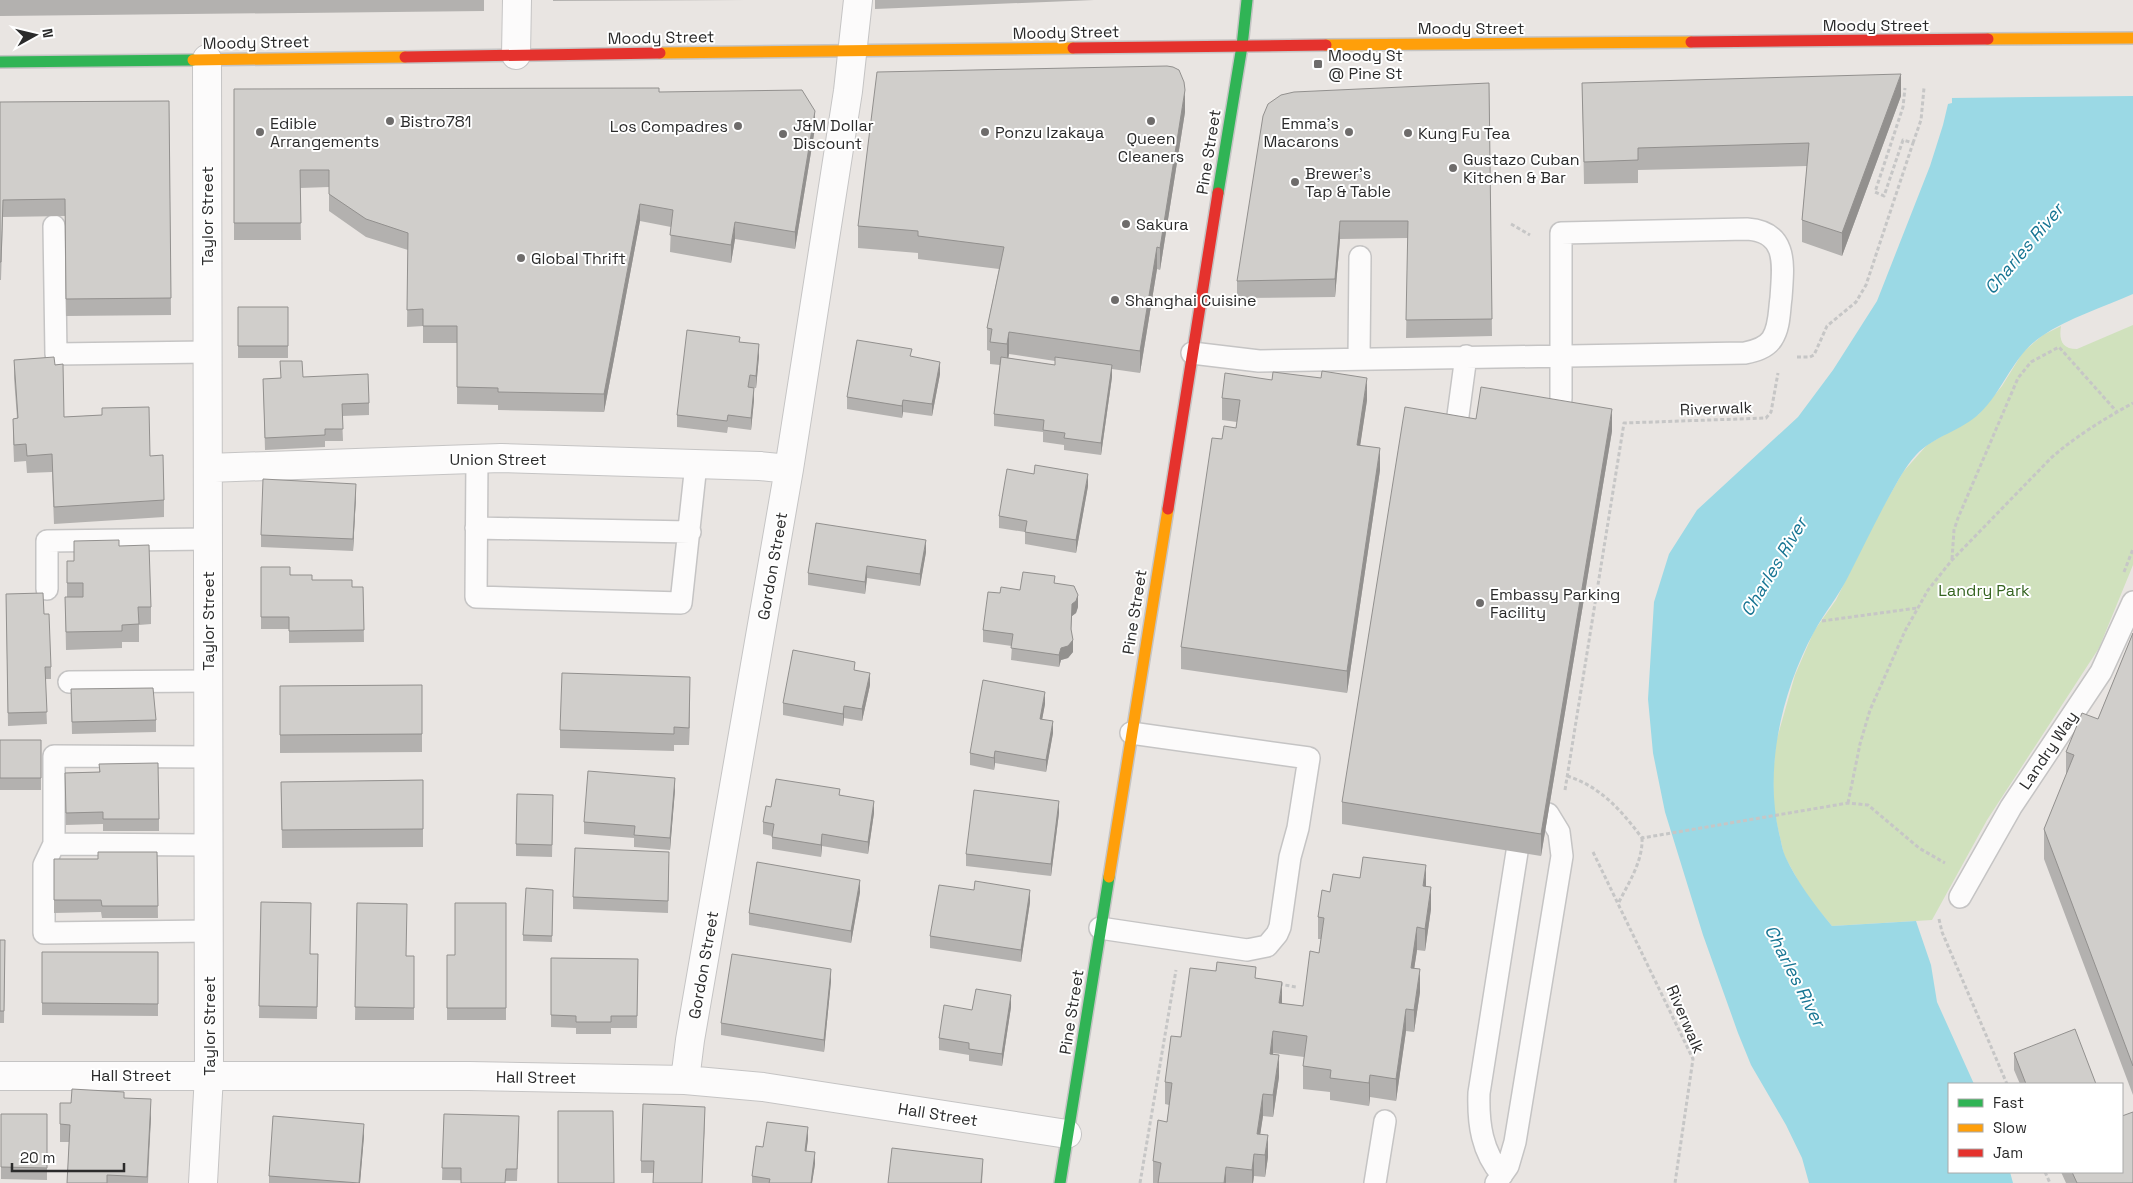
<svg xmlns="http://www.w3.org/2000/svg" width="2133" height="1183" font-family="'Space Grotesk',sans-serif">
	<rect width="100%" height="100%" fill="#e9e5e2"/>
	<!-- green -->
	<path fill="#d0e1bd" d="M2133 325V565L2099 648 1987 820 1932 920 1832 926 1806 895 1784 855 1774 811 1773 775 1776 742 1795 675 1814 631 1836 600 1876 519 1903 472 1927 445 1979 414 2002 386 2023 352 2043 335 2061 326C2059 339 2061 349 2077 349Z"/>
	<!-- water -->
	<path fill="#9bd9e5" d="M1951 0H2133V294C2104 307 2068 318 2042 336 2013 355 2004 390 1980 413 1961 431 1934 436 1916 455 1905 467 1898 481 1890 495 1875 522 1862 550 1848 577 1838 597 1824 613 1814 632 1782 690 1764 768 1779 833 1781 840 1782 849 1785 856 1797 882 1814 904 1832 926L1916 921 1931 965 1937 1002 1974 1084H1949V1172H2010L2013 1183H1809L1802 1158 1786 1125 1751 1065 1738 1033 1703 935 1665 812 1653 753 1648 699 1654 602 1669 554 1697 510 1798 417 1833 370 1877 301 1930 166 1943 125 1948 104 1952 103Z"/>
	<!-- pier -->
	<path fill="#e9e5e2" d="M1948 0H2133V96L1950 98Z"/>
	<g fill="none" stroke-linecap="round" stroke-linejoin="round">
		<!-- lane casing -->
		<g stroke="#c5c4c4" stroke-width="24">
			<path id="lane" d="M54 226 56 354 207 352
				M1192 353 1259 361 1745 353C1755 351 1766 348 1772 339 1780 327 1779 311 1781 298 1783 266 1789 232 1747 229L1561 233V398L1559 423
				M1359 358 1360 257
				M1455 438 1466 356
				M477 458 476 597 681 603 696 464
				M476 528 690 532
				M47 589V541L208 539
				M69 682 208 681
				M208 757 54 756V844L208 845
				M54 844 44 865V933L209 931
				M1960 897 2011 807 2101 672 2133 602
				M1100 928 1247 950 1267 946 1277 934 1280 927 1290 857 1298 828 1309 758 1131 733
				M1502 1175C1482 1152 1478 1124 1479 1093L1517 852
				M1375 1183 1385 1121
				M1496 1183 1508 1166 1515 1142 1562 856 1559 832 1548 814"/>
		</g>
		<!-- street casing -->
		<g stroke="#c5c4c4" stroke-width="30">
			<path id="street" d="M516 55 517 0
				M208 468 501 458 760 466 789 469
				M0 1076H469L685 1080 763 1087 1067 1134
				M685 1080 690 1040 789 469 848 91 858 0
				M203 1183 209 1075 207 59"/>
		</g>
		<!-- fast casing -->
		<g stroke="#c5c4c4" stroke-width="14">
			<path id="fast" d="M0 62 193 60
				M1218 193 1242 46 1247 0
				M1060 1183 1109 877"/>
		</g>
		<!-- slow casing -->
		<g stroke="#c5c4c4" stroke-width="14">
			<path id="slow" d="M1988 39 2133 38
				M1326 45 1691 42
				M660 53 1073 48
				M193 60 405 57
				M1109 877 1168 509"/>
		</g>
		<!-- jam casing -->
		<g stroke="#c5c4c4" stroke-width="14">
			<path id="jam" d="M1691 42 1988 39
				M1073 48 1326 45
				M405 57 660 53
				M1168 509 1218 193"/>
		</g>
		<!-- path -->
		<path stroke="#c6c6c6" stroke-width="3" stroke-dasharray="4 2.5" stroke-linecap="butt" d="M1913 143 1921 120 1924 88
			M1511 224 1530 235
			M1797 357H1810L1814 355 1827 326 1856 302 1866 285 1913 143 1903 140 1884 196 1875 192 1903 107 1905 88
			M1952 559 1954 530 1958 518 2018 378 2031 362 2059 347 2117 412
			M2124 572 2133 549
			M1822 621 1917 608
			M1567 776C1600 786 1622 811 1642 838L1848 803 1868 805 1919 848 1945 863
			M1565 790 1624 423 1766 418 1771 412 1778 373
			M1848 803 1860 744 1870 710 1905 631 1928 590 1952 560 2051 458C2076 436 2104 419 2133 403
			M1593 852 1693 1059 1675 1183
			M1619 902C1629 882 1643 861 1642 838
			M1939 919 1942 932 2007 1084
			M1279 984 1296 987
			M2045 1172 2050 1183
			M1140 1183 1176 970"/>
		<!-- lane -->
		<use href="#lane" stroke="#fcfbfb" stroke-width="21"/>
		<!-- street -->
		<use href="#street" stroke="#fcfbfb" stroke-width="28"/>
		<!-- fast -->
		<use href="#fast" stroke="#30b455" stroke-width="11"/>
		<!-- slow -->
		<use href="#slow" stroke="#ff9f0a" stroke-width="11"/>
		<!-- jam -->
		<use href="#jam" stroke="#e5322d" stroke-width="11"/>
	</g>
	<!-- wall -->
	<path fill="#b3b1af" fill-rule="evenodd" d="M0 0H484V11L0 16Z
		M553 0H745L553 1Z
		M875 0H1094L875 9Z
		M1489 83 1492 336 1406 338 1408 238 1340 239 1335 297 1237 298V281Z
		M1582 83 1901 96 1842 256 1802 242V220L1807 166 1638 170V183L1584 184Z
		M234 89 659 92 815 128 795 249 735 239 731 263 670 252 671 227 640 221 604 412 498 410V405L457 404V343H423V326L407 327 408 250 366 237 329 211V187L300 188 301 240H234Z
		M169 101 171 315 66 316 65 216 3 217 1 280H0V102Z
		M1185 112 1160 270 1157 269 1140 373 1112 369V377L1101 455 1064 450V445L1043 442V432L994 426V414L1000 365 990 364V351L987 350V328L999 269 918 259V253L858 248V226ZM1009 354 1055 361V365L1008 358Z
		M238 307H288V358H238Z
		M740 342 759 356 756 388H754V400L751 430 728 427 727 433 677 427V415Z
		M912 357 940 374 932 416 903 412 902 418 847 409V397Z
		M14 360 55 365 64 417 102 415V408L150 456 164 500V517L54 524 52 472 27 473 26 461 14 462 13 436V419L17 418 14 378Z
		M303 377 369 403V415L342 416 343 441H325V447L265 450 263 379Z
		M1222 398 1367 400 1360 445 1380 470 1347 693 1181 669V647L1222 439 1236 428 1237 422 1222 420Z
		M1476 419 1612 431 1541 856 1342 824V802Z
		M1088 486 1076 553 1025 544V532L999 528V516Z
		M356 496 353 551 261 547V535Z
		M119 546 151 607V624L139 625V642H122V648L66 650 65 597H67V561H74Z
		M926 552 920 586 867 578 865 594 808 585V573Z
		M261 567 312 580 352 587H363L364 642 289 643V629H261Z
		M1055 583 1078 607 1076 613 1072 616 1071 631 1073 652 1068 658 1061 660 1059 667 1011 660 1012 646 983 642V630L1000 593 1020 590Z
		M6 594 44 614 51 667V679H45L47 724 8 726Z
		M2133 633V1095L2044 859V829L2066 776V752L2098 719Z
		M855 670 870 685 862 721 844 718 843 726 783 715V703Z
		M422 685V752L280 753V686Z
		M71 689 156 720V732L72 734Z
		M690 694 689 745H674V751L560 748V730Z
		M1045 704 1042 719 1053 733 1046 772 995 763 994 770 970 765V753Z
		M0 740H41V790H0Z
		M99 764 159 819V831H103V824L66 825 65 773 99 772Z
		M423 780V847L282 848 281 782Z
		M675 790 670 850 634 847V838L584 834V822Z
		M840 795 874 813 868 854 822 846 821 857 772 849V836L763 834V822L771 807Z
		M553 807 552 857 516 856V844Z
		M1059 813 1051 876 966 866V854Z
		M157 852 158 918H102L101 912 54 913V859H98Z
		M669 864 668 913 573 909V897Z
		M1426 886 1431 909 1425 951 1417 950 1414 969 1420 992 1414 1032 1406 1031 1396 1101 1370 1097 1369 1106 1330 1100V1092L1303 1089V1066L1304 1057 1273 1053 1279 1077 1273 1117 1263 1116 1260 1134 1268 1157 1265 1177 1254 1176 1253 1183H1153V1161L1167 1122 1169 1105 1165 1104V1082L1181 1037 1256 978 1282 1004 1303 1006 1319 953 1321 939H1318V917L1330 892Z
		M553 890 552 942 523 941V935Z
		M860 892 851 943 749 925V913Z
		M261 902 311 954H318L317 1019 259 1018Z
		M1030 902 1021 962 930 948V936Z
		M357 903 406 956H414V1020H355Z
		M506 903V1020H447V955H455Z
		M0 940H5L4 1023H0Z
		M42 952H158V1016L42 1015Z
		M551 958 638 959 637 1028H611V1034H576V1028L551 1027Z
		M831 981 824 1052 721 1035V1023Z
		M1011 1007 1002 1066 969 1061V1055L939 1050V1038L972 1010Z
		M2014 1053 2096 1084H2020L2014 1070Z
		M124 1098 151 1117 148 1183H67L69 1142H60V1124L71 1103Z
		M1 1114H47V1180L1 1179Z
		M444 1114 519 1128 517 1181 442 1180Z
		M705 1119 653 1173H641V1161Z
		M364 1136 360 1183H269V1176Z
		M808 1139 806 1151 815 1164 812 1183H752V1176L763 1147Z
		M2061 1172H2122L2133 1183H2066Z"/>
	<!-- shaded-wall -->
	<path fill="#92908e" d="M1901 74V96L1842 256V233Z
		M1185 90V112L1160 270V248Z
		M815 111V128L795 249V232Z
		M640 204V221L604 412V394Z
		M1340 221V239L1335 297V279Z
		M735 222V239L731 263V245Z
		M1157 247V269L1140 373V351Z
		M1009 332V354L1007 366V344Z
		M759 344V356L756 388V376Z
		M940 362V374L932 416V404Z
		M1112 365V377L1101 455V443Z
		M1367 378V400L1357 467V445Z
		M754 388V400L751 430V418Z
		M903 400V412L902 418V406Z
		M1612 409V431L1541 856V834Z
		M1380 448V470L1347 693V671Z
		M1088 474V486L1076 553V540Z
		M356 484V496L353 551V539Z
		M926 540V552L920 586V574Z
		M867 566V578L865 594V582Z
		M1078 595V607L1076 613 1072 616V604Z
		M1073 640V652L1068 658 1061 660 1059 667V655L1061 648Z
		M870 673V685L862 721V709Z
		M690 677V694L689 745V728Z
		M1045 692V704L1040 731V719Z
		M844 706V718L843 726V714Z
		M1053 721V733L1046 772V760Z
		M995 751V763L994 770V758Z
		M675 778V790L670 850V838Z
		M874 801V813L868 854V842Z
		M1059 801V813L1051 876V864Z
		M822 834V846L821 857V845Z
		M1426 865V888L1423 886Z
		M860 880V892L851 943V931Z
		M1431 887V909L1425 951V929Z
		M1030 890V902L1021 962V950Z
		M1417 927V950L1411 990V968Z
		M831 969V981L824 1052V1040Z
		M1420 969V992L1414 1032V1010Z
		M1282 982V1004L1279 1003Z
		M1011 995V1007L1002 1066V1054Z
		M1406 1009V1031L1396 1101V1079Z
		M1273 1031V1053L1270 1076V1054Z
		M1279 1055V1077L1273 1117V1095Z
		M1370 1075V1097L1369 1106V1083Z
		M1263 1094V1116L1257 1156V1134Z
		M151 1099V1117L147 1183V1177Z
		M705 1107V1119L702 1183Z
		M364 1124V1136L360 1183H359Z
		M808 1127V1139L805 1163V1151Z
		M1268 1135V1157L1265 1177V1155Z
		M815 1152V1164L812 1183H811Z
		M1254 1154V1176L1253 1183H1252V1170Z
		M983 1159 982 1183H981Z
		M1226 1167V1183H1224Z"/>
	<!-- building -->
	<path fill="#d0cecb" stroke="#92908e" d="M1167 66 1173 67 1179 70 1184 82 1185 90 1160 248 1157 247 1140 351 1009 332 1007 344 990 342 992 329 987 328 1004 247 918 236V231L858 226 877 72Z
		M1901 74 1842 233 1802 220 1809 143 1638 148V160L1584 162 1582 83Z
		M1489 83 1492 319 1406 320 1408 221H1340L1335 279 1237 281 1263 116 1268 104 1281 95 1294 92Z
		M659 88V92L802 90 815 111 795 232 735 222 731 245 670 235 673 210 640 204 604 394 498 392V388L457 387V326H423V309L407 310 408 233 366 219 329 194V170H300L301 223H234V89Z
		M169 101 171 298 66 299 65 199 3 200 1 262H0V102Z
		M238 307H288V346H238Z
		M687 330 740 337 739 342 759 344 756 376 750 375 748 387 754 388 751 418 728 415 727 421 677 415Z
		M857 340 912 349 910 356 940 362 932 404 903 400 902 406 847 397Z
		M54 357 55 365 63 364 64 417 102 415V408L149 407 150 456 163 455 164 500 54 507 52 454 27 456 26 444 14 445 13 419 18 418 14 360Z
		M1001 357 1055 365V357L1112 365 1101 443 1064 438 1065 433 1043 430 1044 420 994 414Z
		M280 361H302L303 377 368 374 369 403 342 404 343 429H325V435L265 438 263 379 281 378Z
		M1322 371 1367 378 1357 445 1380 448 1347 671 1181 647 1212 438 1222 439 1224 426 1236 428 1240 400 1222 398 1225 373 1272 380 1273 372 1321 378Z
		M1481 387 1612 409 1541 834 1342 802 1405 407 1476 419Z
		M1035 465 1088 474 1076 540 1025 532 1027 521 999 516 1007 469 1034 474Z
		M263 479 356 484 353 539 261 535Z
		M816 523 926 540 920 574 867 566 865 582 808 573Z
		M119 540V546L149 545 151 607H138L139 624 122 625V631L66 632 65 597H83V583H67V561H74V541Z
		M261 567H290V575H312V580H352V587H363L364 630 289 631V617H261Z
		M1023 572 1055 576 1054 583 1074 586 1078 595 1076 601 1072 604 1071 629 1073 640 1068 646 1061 648 1059 655 1011 648 1013 634 983 630 988 592 1000 593 1001 587 1020 590Z
		M43 593 44 614H49L51 667H45L47 712 8 713 6 594Z
		M2133 633V1066L2044 829 2074 755 2066 752 2082 713 2098 719Z
		M793 650 855 662 854 670 870 673 862 709 844 706 843 714 783 703Z
		M562 673 690 677 689 728 674 727V734L560 730Z
		M983 680 1045 692 1040 719 1053 721 1046 760 995 751 994 758 970 753Z
		M422 685V734L280 735V686Z
		M153 688 156 720 72 722 71 689Z
		M0 740H41V778H0Z
		M158 763 159 819H103V812L66 813 65 773 100 772 99 764Z
		M588 771 675 778 670 838 634 835 635 826 584 822Z
		M776 779 840 789 839 795 874 801 868 842 822 834 821 845 772 837 774 824 763 822 766 806 771 807Z
		M423 780V829L282 830 281 782Z
		M974 790 1059 801 1051 864 966 854Z
		M517 794 553 795 552 845 516 844Z
		M575 848 669 852 668 901 573 897Z
		M98 852H157L158 906H102L101 900H54V859H98Z
		M1363 857 1426 865 1423 886 1431 887 1425 929 1417 927 1411 968 1420 969 1414 1010 1406 1009 1396 1079 1370 1075 1369 1083 1330 1078 1331 1070 1303 1066 1307 1036 1273 1031 1270 1054 1279 1055 1273 1095 1263 1094 1257 1134 1268 1135 1265 1155 1254 1154 1252 1170 1226 1167 1224 1183H1158L1161 1163 1153 1161 1158 1120 1167 1122 1172 1083 1165 1082 1171 1036 1181 1037 1190 968 1216 971 1217 962 1256 967 1255 978 1282 982 1279 1003 1303 1006 1310 951 1319 953 1324 918 1318 917 1322 890 1330 892 1333 874 1360 878Z
		M757 862 860 880 851 931 749 913Z
		M975 881 1030 890 1021 950 930 936 939 885 974 890Z
		M526 888 553 890 552 936 523 935Z
		M261 902 311 903 310 954H318L317 1007 259 1006Z
		M357 903 407 904 406 956H414V1008L355 1007Z
		M455 903H506V1008H447V955H455Z
		M0 940H5L4 1011H0Z
		M42 952H158V1004L42 1003Z
		M732 954 831 969 824 1040 721 1023Z
		M551 958 638 959 637 1016H611V1022H576V1016L551 1015Z
		M976 989 1011 995 1002 1054 969 1049V1043L939 1038 944 1005 972 1010Z
		M2075 1029 2096 1084H2026L2014 1053Z
		M72 1089 124 1092V1098L151 1099 147 1177 107 1175V1183H67L70 1125 60 1124V1103H71Z
		M643 1104 705 1107 702 1183H653L654 1161H641Z
		M558 1111H613L614 1183H558Z
		M2133 1112V1183H2077L2072 1172H2122V1116Z
		M1 1114H47V1168L1 1167Z
		M444 1114 519 1116 517 1169H506L505 1183H461V1168H442Z
		M273 1116 364 1124 359 1183 269 1176Z
		M767 1122 808 1127 805 1151 815 1152 811 1183H769L770 1179 752 1176 756 1146 763 1147Z
		M892 1148 983 1159 981 1183H888Z"/>
	<!-- markers -->
	<g fill="#6e6c6b" stroke="#fff" stroke-width="2">
		<rect x="1313" y="59" width="10" height="10" rx="2.5"/>
		<circle cx="390" cy="121" r="5"/>
		<circle cx="1151" cy="121" r="5"/>
		<circle cx="738" cy="126" r="5"/>
		<circle cx="260" cy="132" r="5"/>
		<circle cx="985" cy="132" r="5"/>
		<circle cx="1349" cy="132" r="5"/>
		<circle cx="1408" cy="133" r="5"/>
		<circle cx="783" cy="134" r="5"/>
		<circle cx="1453" cy="168" r="5"/>
		<circle cx="1295" cy="182" r="5"/>
		<circle cx="1126" cy="224" r="5"/>
		<circle cx="521" cy="258" r="5"/>
		<circle cx="1115" cy="300" r="5"/>
		<circle cx="1480" cy="603" r="5"/>
	</g>
	<g text-anchor="middle" stroke-width="4" stroke-linejoin="round" paint-order="stroke">
		<!-- street labels -->
		<g font-size="16" fill="#2b2b2b" stroke="#fff">
			<text x="1876" y="31">Moody Street</text>
			<text x="1471" y="34">Moody Street</text>
			<text transform="translate(1066 32) rotate(-1)" y="6">Moody Street</text>
			<text transform="translate(661 37) rotate(-1)" y="6">Moody Street</text>
			<text transform="translate(256 42) rotate(-1)" y="6">Moody Street</text>
			<text transform="translate(1208 152) rotate(-81)" y="6">Pine Street</text>
			<text transform="translate(207 216) rotate(-90)" y="6">Taylor Street</text>
			<text transform="translate(1716 408) rotate(-2)" y="6">Riverwalk</text>
			<text x="498" y="465">Union Street</text>
			<text transform="translate(772 566) rotate(-80)" y="6">Gordon Street</text>
			<text transform="translate(1134 612) rotate(-81)" y="6">Pine Street</text>
			<text transform="translate(208 621) rotate(-90)" y="6">Taylor Street</text>
			<text transform="translate(2048 750) rotate(-56)" y="6">Landry Way</text>
			<text transform="translate(703 965) rotate(-80)" y="6">Gordon Street</text>
			<text transform="translate(1071 1012) rotate(-81)" y="6">Pine Street</text>
			<text transform="translate(1686 1019) rotate(67)" y="6">Riverwalk</text>
			<text transform="translate(209 1026) rotate(-90)" y="6">Taylor Street</text>
			<text x="131" y="1081">Hall Street</text>
			<text transform="translate(536 1077) rotate(1)" y="6">Hall Street</text>
			<text transform="translate(938 1114) rotate(9)" y="6">Hall Street</text>
		</g>
		<!-- poi labels -->
		<g font-size="16" fill="#2b2b2b" stroke="#fff" text-anchor="start">
			<text x="1328" y="61">Moody St<tspan x="1328" dy="18">@ Pine St</tspan></text>
			<text x="400" y="127">Bistro781</text>
			<text x="270" y="129">Edible<tspan x="270" dy="18">Arrangements</tspan></text>
			<text x="1339" y="129" text-anchor="end">Emma's<tspan x="1339" dy="18">Macarons</tspan></text>
			<text x="793" y="131">J&amp;M Dollar<tspan x="793" dy="18">Discount</tspan></text>
			<text x="728" y="132" text-anchor="end">Los Compadres</text>
			<text x="995" y="138">Ponzu Izakaya</text>
			<text x="1418" y="139">Kung Fu Tea</text>
			<text x="1151" y="144" text-anchor="middle">Queen<tspan x="1151" dy="18">Cleaners</tspan></text>
			<text x="1463" y="165">Gustazo Cuban<tspan x="1463" dy="18">Kitchen &amp; Bar</tspan></text>
			<text x="1305" y="179">Brewer's<tspan x="1305" dy="18">Tap &amp; Table</tspan></text>
			<text x="1136" y="230">Sakura</text>
			<text x="531" y="264">Global Thrift</text>
			<text x="1125" y="306">Shanghai Cuisine</text>
			<text x="1490" y="600">Embassy Parking<tspan x="1490" dy="18">Facility</tspan></text>
		</g>
		<!-- park labels -->
		<g font-size="16" fill="#356420" stroke="#fff">
			<text x="1984" y="596">Landry Park</text>
		</g>
		<!-- water labels -->
		<g font-size="18" font-style="italic" fill="#177593" stroke="#fff">
			<text transform="translate(2024 249) rotate(-50)" y="6">Charles River</text>
			<text transform="translate(1774 567) rotate(-59)" y="6">Charles River</text>
			<text transform="translate(1795 976) rotate(63)" y="6">Charles River</text>
		</g>
	</g>
	<!-- legend -->
	<rect x="1948" y="1083" width="175" height="90" fill="#ffffff" stroke="#aaaaaa"/>
	<rect x="1958" y="1099" width="25" height="8" fill="#30b455" stroke="#aaaaaa"/>
	<text x="1993" y="1108" font-size="15" fill="#2b2b2b">Fast</text>
	<rect x="1958" y="1124" width="25" height="8" fill="#ff9f0a" stroke="#aaaaaa"/>
	<text x="1993" y="1133" font-size="15" fill="#2b2b2b">Slow</text>
	<rect x="1958" y="1149" width="25" height="8" fill="#e5322d" stroke="#aaaaaa"/>
	<text x="1993" y="1158" font-size="15" fill="#2b2b2b">Jam</text>
	<!-- north arrow -->
	<g transform="translate(35 35) rotate(82)" stroke="#ffffff" stroke-width="4" paint-order="stroke">
	<path d="M0-4L9 19L0 12L-9 19Z" fill="#2b2b2b"/>
	<text y="-8" font-size="14" font-weight="bold" text-anchor="middle" fill="#2b2b2b">N</text>
	</g>
	<!-- scale -->
	<path d="M12 1163v8h112v-8" fill="none" stroke="#2b2b2b" stroke-width="2.5"/>
	<text x="20" y="1163" font-size="15" fill="#2b2b2b" stroke="#ffffff" stroke-width="4" paint-order="stroke">20 m</text>
</svg>
